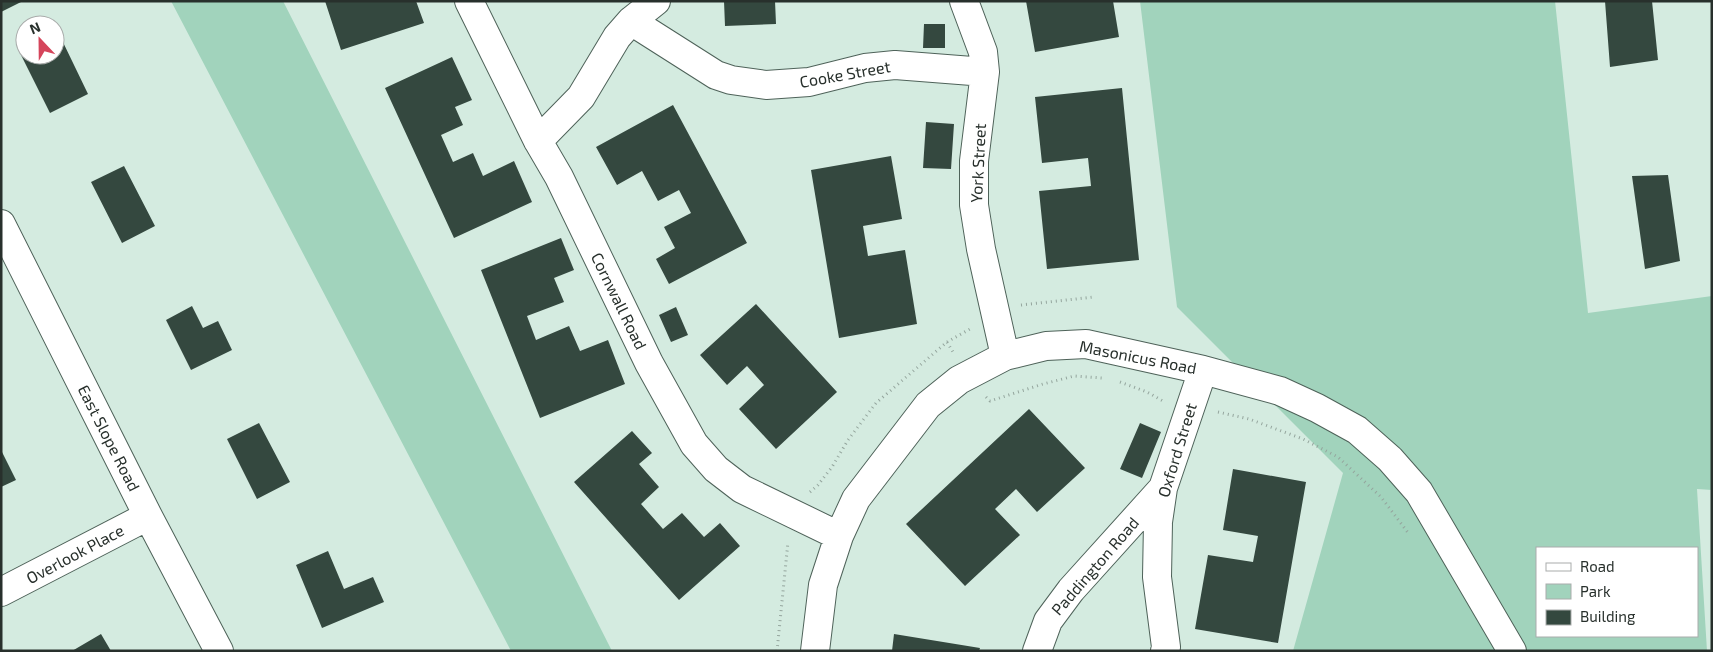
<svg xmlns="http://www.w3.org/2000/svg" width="1713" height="652" font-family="'Exo 2',sans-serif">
	<rect width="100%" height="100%" fill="#d4ebe0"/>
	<!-- green -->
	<path fill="#a1d3bc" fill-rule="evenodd" d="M171 1H283L612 651H511Z
		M1140 1H1555L1588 313 1712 296V490L1697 489 1707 651H1293L1343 473 1177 307ZM1537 548H1697V636H1537Z"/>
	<!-- building -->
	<path fill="#34483f" d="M1 1H23L1 12Z
		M325 1H416L424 23 341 50Z
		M724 1H775L776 24 725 26Z
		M1026 1H1113L1119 37 1035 52Z
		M1605 1H1652L1658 60 1610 67Z
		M924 24H945V48H923Z
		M60 36 88 94 50 113 21 55 25 53V55H55V38Z
		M452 57 472 100 455 107 463 125 441 135 453 162 473 153 483 176 514 161 532 202 454 238 385 88Z
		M1122 88 1139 260 1047 269 1039 191 1091 186 1088 158 1042 163 1035 97Z
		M673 105 747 243 669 284 656 259 675 248 664 227 691 213 679 190 658 201 642 171 617 185 596 147Z
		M926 122 954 124 951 169 923 168Z
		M891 156 902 219 863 226 868 256 905 250 917 324 839 338 811 170Z
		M124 166 155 226 122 243 91 182Z
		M1668 175 1680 261 1645 269 1632 176Z
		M561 238 574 270 554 278 564 302 527 316 536 340 569 326 580 351 608 340 625 384 540 418 481 270Z
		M756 304 837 392 776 449 739 409 764 385 747 366 727 385 700 355Z
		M192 306 203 328 218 321 232 350 191 370 166 320Z
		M676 307 688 335 671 342 659 315Z
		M1029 409 1085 468 1037 512 1016 489 995 509 1020 535 965 586 906 524Z
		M259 423 290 482 257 499 227 439Z
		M1140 423 1161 432 1142 478 1120 469Z
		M632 431 652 453 639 464 659 487 641 504 663 529 682 513 704 537 720 523 740 546 679 600 574 482Z
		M1 450 16 480 1 487Z
		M1233 469 1306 482 1278 643 1195 629 1208 555 1253 562 1258 536 1223 530Z
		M328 551 344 589 373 577 384 602 322 628 296 565Z
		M101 634 111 651H72Z
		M894 634 980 648 979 651H892Z"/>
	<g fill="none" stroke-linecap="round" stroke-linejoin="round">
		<!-- minor casing -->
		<g stroke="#4e6259" stroke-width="30">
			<path id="minor" d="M469 1 538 141 559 177 649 363 694 444 716 469 742 489 839 536
				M964 1 983 52 985 72 974 161V205L981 249 1005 356
				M631 21 716 75 731 80 766 85 809 82 865 68 895 65 985 72
				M538 141 581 97 617 37 631 21 656 1
				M1 224 148 516 219 651
				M1 592 148 516
				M815 651 823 585 839 536 856 499 928 405 959 380 1005 356 1046 346 1086 344 1203 370 1280 391 1317 408 1357 430 1390 459 1419 492 1512 651
				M1037 651 1048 621 1071 590 1163 488
				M1165 651 1166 647 1157 577 1158 522 1163 488 1203 370"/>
		</g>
		<!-- path -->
		<path stroke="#94a59d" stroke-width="3" stroke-dasharray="1 4" stroke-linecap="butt" d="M1021 305 1094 297
			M947 342 970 329
			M1120 382 1147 392 1163 401
			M986 397 990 401 1043 384 1074 376 1102 378
			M1218 412 1249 419 1303 439 1338 457 1381 497 1409 534
			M810 492 818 485 832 467 848 440 876 403 947 342 953 352
			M777 651 788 542"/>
		<!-- minor -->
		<use href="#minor" stroke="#fff" stroke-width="28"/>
	</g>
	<g text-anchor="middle" stroke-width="5" stroke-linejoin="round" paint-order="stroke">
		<!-- street labels -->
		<g font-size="16" fill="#28302c" stroke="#fff">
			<text transform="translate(845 74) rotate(-10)" y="6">Cooke Street</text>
			<text transform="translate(978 163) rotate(-87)" y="6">York Street</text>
			<text transform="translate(619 301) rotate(64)" y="6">Cornwall Road</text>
			<text transform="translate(1138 357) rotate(11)" y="6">Masonicus Road</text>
			<text transform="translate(109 438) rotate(63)" y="6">East Slope Road</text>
			<text transform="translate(1177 450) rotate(-73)" y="6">Oxford Street</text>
			<text transform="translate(75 554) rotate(-28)" y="6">Overlook Place</text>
			<text transform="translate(1095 566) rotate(-49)" y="6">Paddington Road</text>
		</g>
	</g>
	<!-- border -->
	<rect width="1713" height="652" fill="none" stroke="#28302c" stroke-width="5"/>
	<!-- legend -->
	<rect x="1536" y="547" width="162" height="90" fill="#ffffff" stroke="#a9acab"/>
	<rect x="1546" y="563" width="25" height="8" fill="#ffffff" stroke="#a9acab"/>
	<text x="1580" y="572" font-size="15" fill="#28302c">Road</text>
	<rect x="1546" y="584" width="25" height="15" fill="#a1d3bc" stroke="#a9acab"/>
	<text x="1580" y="597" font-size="15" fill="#28302c">Park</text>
	<rect x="1546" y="610" width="25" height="15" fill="#34483f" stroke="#a9acab"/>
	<text x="1580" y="622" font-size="15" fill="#28302c">Building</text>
	<!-- north arrow -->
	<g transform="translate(40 40) rotate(338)"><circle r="24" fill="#ffffff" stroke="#a9acab"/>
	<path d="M0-4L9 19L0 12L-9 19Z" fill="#d5455b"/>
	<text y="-8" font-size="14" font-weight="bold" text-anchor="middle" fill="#28302c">N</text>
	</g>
</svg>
